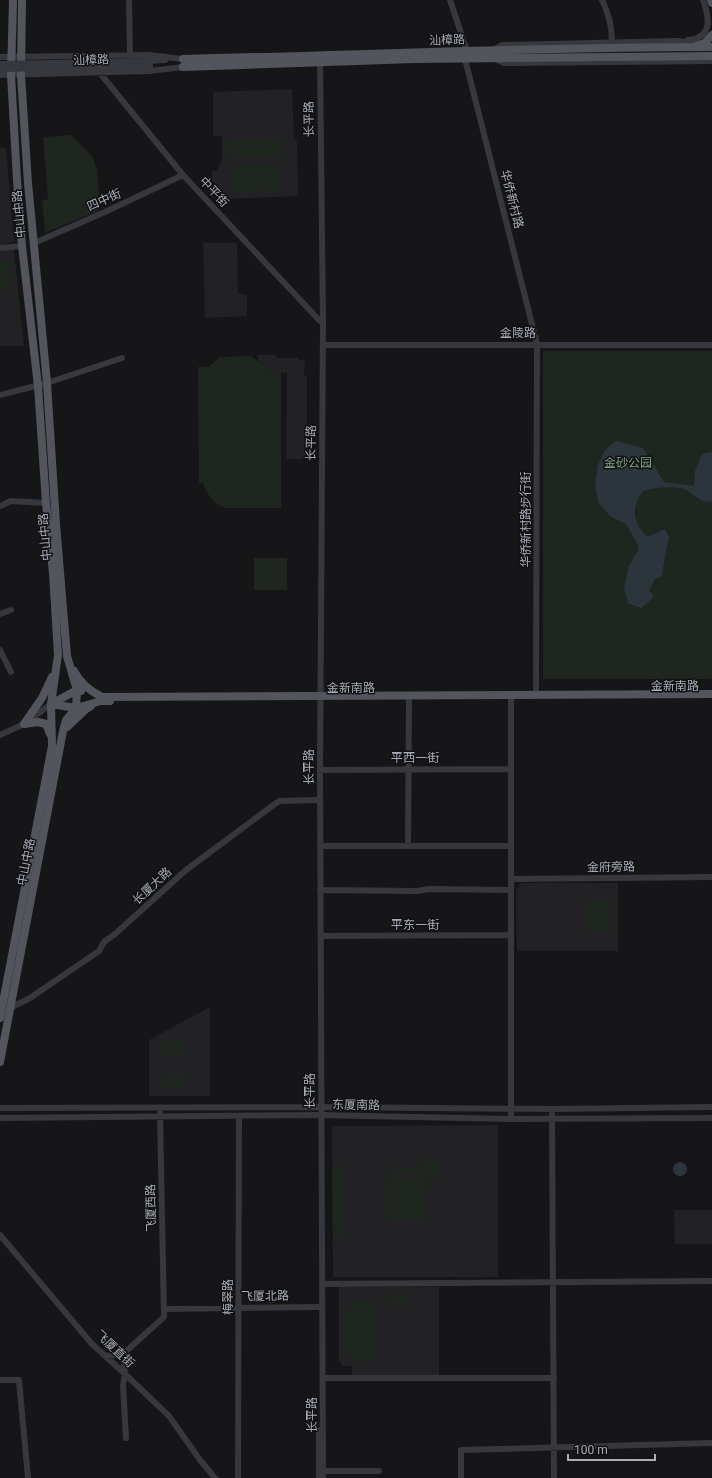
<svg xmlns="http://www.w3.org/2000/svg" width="712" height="1478" font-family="Roboto,'Noto Sans SC',sans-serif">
	<rect width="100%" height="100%" fill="#161618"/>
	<!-- built -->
	<path fill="#222225" d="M292 89 294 138 297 142 298 196 227 199 212 181V171H217L222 158V136H213V92Z
		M0 147 6 149 14 241 5 244 0 245Z
		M203 243H237L238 294 247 295V316L205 318Z
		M0 250H14L24 346H0Z
		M258 355H276V358H298L299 360 305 361 304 375 307 377V459H286L287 373 273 372 258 360Z
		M521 883H618V951H517L516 891Z
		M210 1007V1096H149V1040Z
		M498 1125V1277H333L332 1126Z
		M674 1210H712V1244H675Z
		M339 1287H439V1375H352V1366H342L339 1360Z"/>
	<!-- green -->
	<path fill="#1e261f" d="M71 135 92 156 97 170 100 210 45 233 42 200 48 199 43 137Z
		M283 138V157L227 158 226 139Z
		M279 164V191L231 192V165Z
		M14 259V263L6 264C7 266 9 267 10 269 16 279 9 291 0 295V261Z
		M543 351H712V679H543Z
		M251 356 273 372H281V508H225L214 502 206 491 203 483H199L198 367H209L220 357Z
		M254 558H287V590H254Z
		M587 899H610V933H587Z
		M162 1040H185L184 1054H162Z
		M163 1074H186V1087L163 1088Z
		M421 1157H424L425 1161H438V1181H431V1174L388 1173V1165H395V1168H421Z
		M344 1163 345 1239 333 1237 332 1167 336 1164Z
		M390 1177H425L428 1180 429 1191 426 1193 428 1217 424 1221H391L387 1218V1181Z
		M388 1295H410V1306H388Z
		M359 1299 368 1300 377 1308V1351L373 1359 362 1362 355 1361 350 1358 347 1352 346 1311 351 1303Z"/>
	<!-- water -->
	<path fill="#2c353c" d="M616 441 643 448 664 482 694 486 695 471 702 454 712 452V502C709 501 705 502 703 501 696 498 691 492 684 489 677 486 651 487 644 491 637 496 634 509 635 516 637 525 641 532 648 537L665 529 669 537 665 556 662 576 655 579 649 590 654 597 641 608 628 603 624 587 629 566 638 550V545L626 524 610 516 598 502 595 484 598 465 605 450Z
		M673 1169a7 7 0 1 1 14 0a7 7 0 1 1-14 0Z"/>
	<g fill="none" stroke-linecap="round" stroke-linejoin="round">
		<!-- minor -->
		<path stroke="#37383d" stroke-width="6" d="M129 0 130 56
			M450 0 467 51
			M602 0C609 14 612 26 612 42
			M688 40C712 38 710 19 703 0
			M495 49 503 45 677 41 700 44
			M0 57 149 55 183 59
			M465 59 537 344 536 695
			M495 59 504 63 712 61
			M320 60 323 323 320 770 323 1478
			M150 61 165 60
			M99 72 183 175 320 321
			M0 75 150 71 183 67
			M34 243 105 212 183 175
			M0 248 22 246
			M323 345H712
			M0 395 47 383 122 358
			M0 506 11 501 46 503
			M0 614 11 610
			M0 650 11 672
			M511 699V1119
			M0 735 24 724 51 704
			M320 770 511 769
			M320 846H511
			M408 846 409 699
			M511 879 712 877
			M320 890 417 891 429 889 511 890
			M321 936 511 935
			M10 1008 30 998 99 951 104 942 115 934 186 870 279 801 317 800
			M0 1108 321 1107 552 1109 712 1107
			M552 1114 554 1478
			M0 1118 318 1115 511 1119 712 1118
			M0 1235 92 1344 125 1374 169 1416 200 1460 215 1478
			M322 1284 712 1281
			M164 1309 318 1307
			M105 1356 123 1354
			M323 1378H554
			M0 1380H19L28 1478
			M319 1430V1478
			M126 1438 123 1385 125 1374 123 1354 164 1317 160 1113
			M323 1471H379
			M238 1478 239 1116
			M461 1478V1450L712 1443"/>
		<!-- major -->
		<path stroke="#53555c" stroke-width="8" d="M711 0 712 3
			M183 59C359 55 536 47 712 47
			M183 67 414 59 712 56
			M74 671C80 683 90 691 102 697L712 694
			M51 704 76 708 101 701H110
			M51 704 77 690 81 691
			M24 724 42 698 52 677
			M24 724 38 722 46 724 50 734
			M67 727 86 709 91 706
			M0 1018 52 746 51 704 58 655 53 573 46 503 38 386 22 246 17 180 11 75 13 0
			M0 1062 63 731 66 720 76 708 77 690 67 656 56 524 47 383 28 183 21 75 22 0"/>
		<!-- minor-bridge -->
		<path stroke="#37383d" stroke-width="6" d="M0 64 150 61
			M0 69 150 66"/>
		<!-- major-bridge -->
		<path stroke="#53555c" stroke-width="8" d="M693 47 705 43 712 35"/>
	</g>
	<g text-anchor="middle" stroke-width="3" stroke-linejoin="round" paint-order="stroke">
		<!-- street labels -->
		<g font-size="12" fill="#a8adb8" stroke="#111113">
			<text transform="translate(447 40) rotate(-2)" y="4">汕樟路</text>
			<text transform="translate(91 60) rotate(-2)" y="4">汕樟路</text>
			<text transform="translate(309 119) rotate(-91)" y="4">长平路</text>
			<text transform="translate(214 192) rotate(47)" y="4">中平街</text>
			<text transform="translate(512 199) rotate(76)" y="4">华侨新村路</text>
			<text transform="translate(104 200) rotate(-24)" y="4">四中街</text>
			<text transform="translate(19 214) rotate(-95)" y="4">中山中路</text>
			<text x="518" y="337">金陵路</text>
			<text transform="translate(311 443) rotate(-89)" y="4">长平路</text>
			<text transform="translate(526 520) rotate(-90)" y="4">华侨新村路步行街</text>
			<text transform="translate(45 537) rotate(-95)" y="4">中山中路</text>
			<text x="675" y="690">金新南路</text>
			<text x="351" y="692">金新南路</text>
			<text x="415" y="762">平西一街</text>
			<text transform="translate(309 767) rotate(-90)" y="4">长平路</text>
			<text transform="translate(26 862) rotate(-79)" y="4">中山中路</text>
			<text transform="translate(611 867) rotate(-1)" y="4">金府旁路</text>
			<text transform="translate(152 886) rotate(-43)" y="4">长厦大路</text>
			<text x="415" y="929">平东一街</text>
			<text transform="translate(310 1091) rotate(-90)" y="4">长平路</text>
			<text transform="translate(356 1105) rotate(1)" y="4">东厦南路</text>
			<text transform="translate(151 1208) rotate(-91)" y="4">飞厦西路</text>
			<text transform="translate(265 1296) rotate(-1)" y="4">飞厦北路</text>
			<text transform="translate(228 1297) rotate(-90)" y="4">梅翠路</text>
			<text transform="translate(115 1349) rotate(43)" y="4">飞厦直街</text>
			<text transform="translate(312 1415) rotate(-90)" y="4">长平路</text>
		</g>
		<!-- park labels -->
		<g font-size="12" fill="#7fa381" stroke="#111113">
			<text x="628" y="467">金砂公园</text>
		</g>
	</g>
	<!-- scale -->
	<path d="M568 1454v6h87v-6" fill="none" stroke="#a8adb8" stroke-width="2"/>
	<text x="574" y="1454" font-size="12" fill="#a8adb8" stroke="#111113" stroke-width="3" paint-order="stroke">100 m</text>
</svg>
